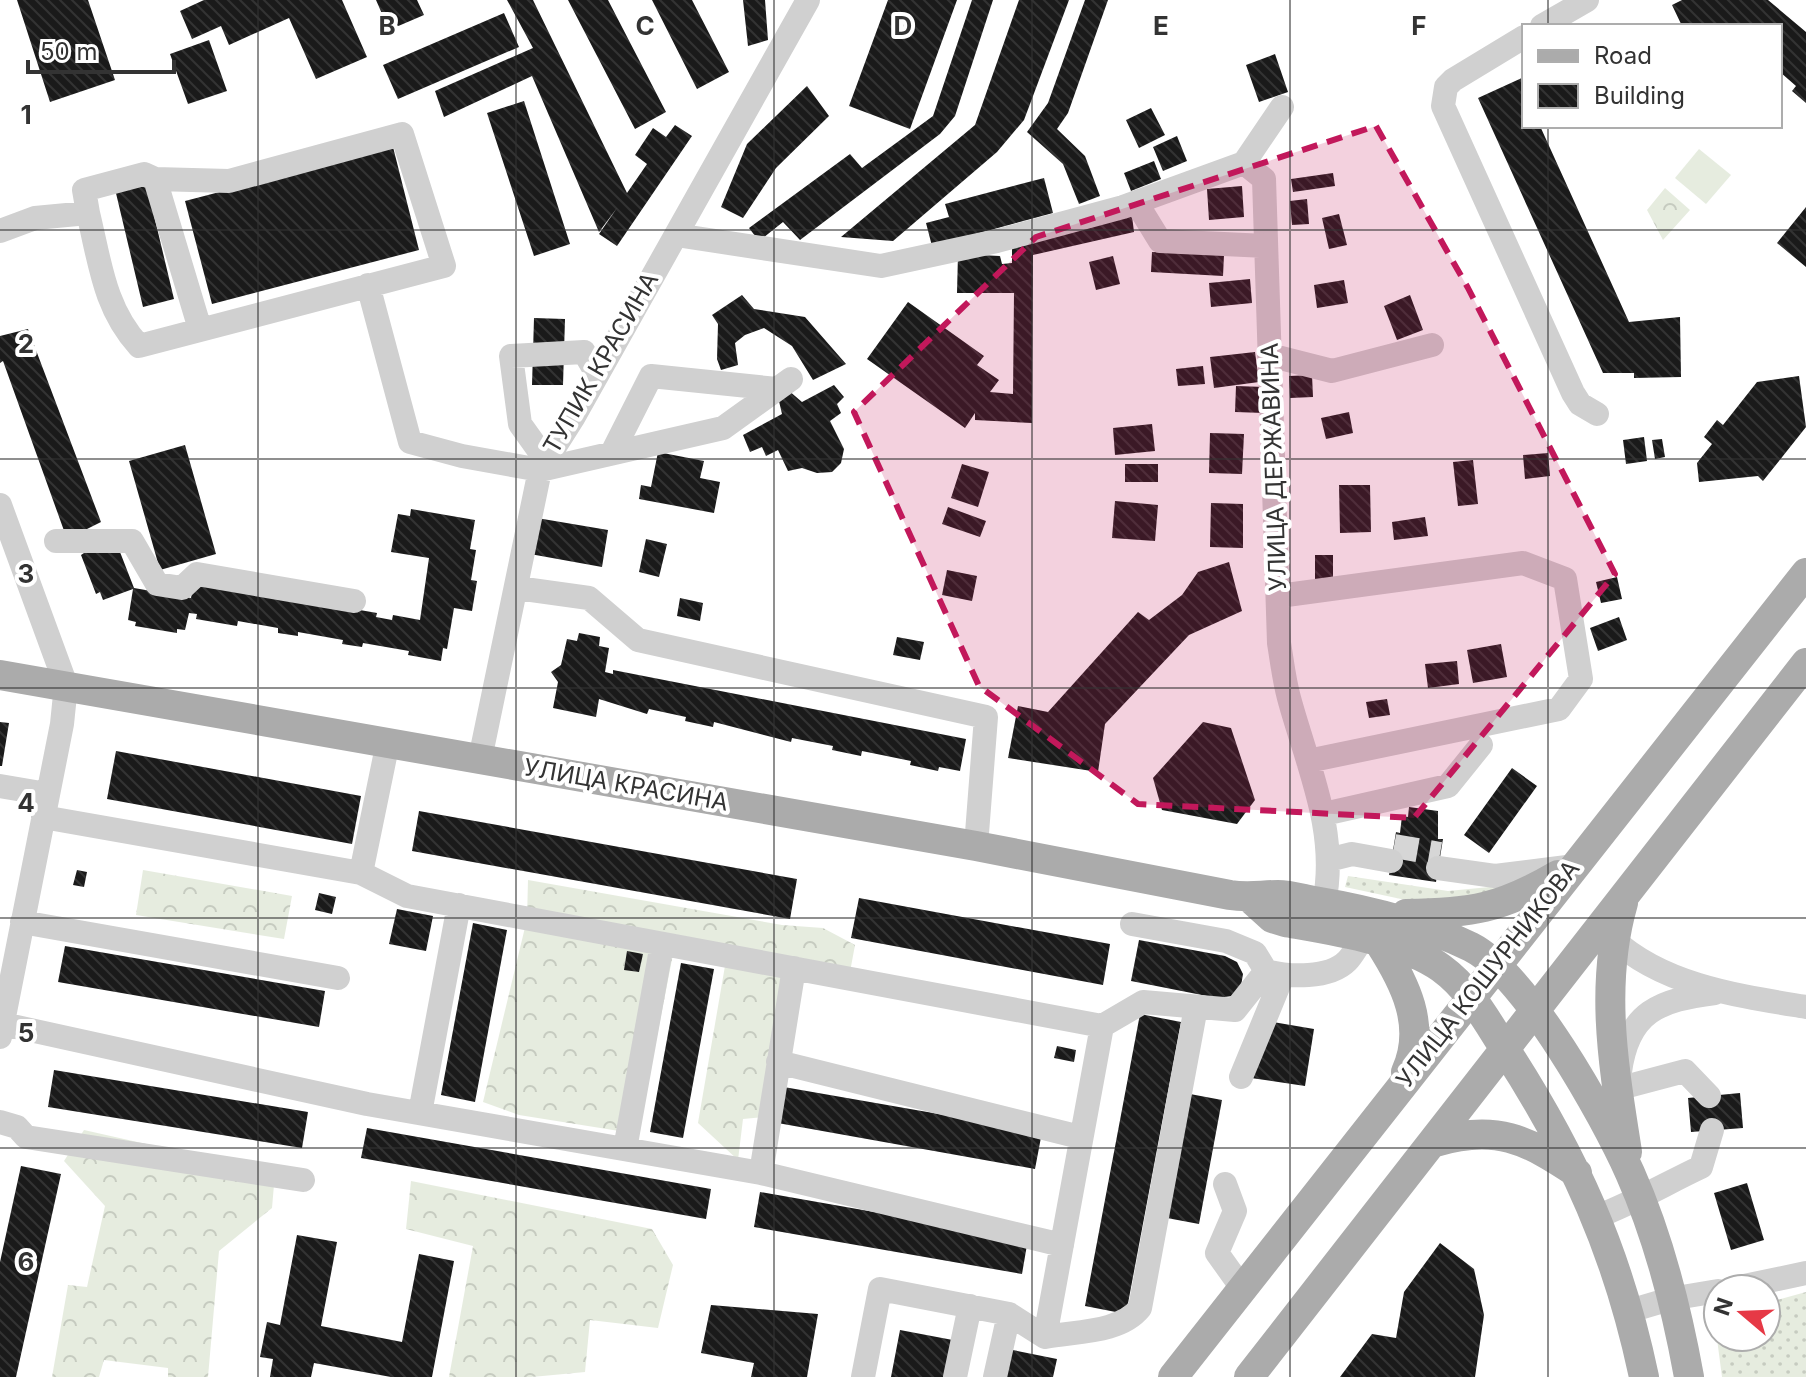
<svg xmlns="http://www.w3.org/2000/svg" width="1806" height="1377" font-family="Inter,sans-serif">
	<defs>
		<pattern id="grass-dots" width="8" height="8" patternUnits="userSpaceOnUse" patternTransform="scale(2)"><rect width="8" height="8" fill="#e6ecdf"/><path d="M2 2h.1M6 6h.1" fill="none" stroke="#c6cbc0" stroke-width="1.8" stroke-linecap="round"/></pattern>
		<pattern id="forest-crowns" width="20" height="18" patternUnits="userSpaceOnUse" patternTransform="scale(2)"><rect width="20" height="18" fill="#e6ecdf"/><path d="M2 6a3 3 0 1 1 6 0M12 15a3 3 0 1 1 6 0" fill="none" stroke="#c6cbc0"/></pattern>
		<pattern id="building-back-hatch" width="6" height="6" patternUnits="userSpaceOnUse" patternTransform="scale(2)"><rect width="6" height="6" fill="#1a1a1a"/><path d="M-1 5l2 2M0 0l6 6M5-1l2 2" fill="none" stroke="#333"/></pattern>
	</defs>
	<rect width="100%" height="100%" fill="#fff"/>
	<!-- grass -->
	<path fill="url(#grass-dots)" d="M1348 876 1448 891 1500 886 1494 892 1415 902 1345 887Z
		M1806 1292V1377H1722L1714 1316 1718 1315V1337H1766V1303Z"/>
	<!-- forest -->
	<path fill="url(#forest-crowns)" d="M1665 188 1690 210 1663 240 1647 210Z
		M143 870 292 896 284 939 136 915Z
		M528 880 782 925 823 928 855 945 850 972 802 979 764 1117 743 1119 738 1160 698 1123 726 960 674 949 638 1134 519 1115 483 1102 527 919Z
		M84 1130 275 1173 272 1208 219 1251 208 1377H168V1368L104 1360 99 1377H52L68 1285 87 1287 105 1206 64 1161Z
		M411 1181 652 1229 673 1265 658 1328 590 1320 585 1372 532 1377H449L473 1246 406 1229Z"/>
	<!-- garden -->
	<path fill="#e6ecdf" d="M1699 149 1731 175 1706 204 1675 178Z"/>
	<!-- building -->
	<path fill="url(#building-back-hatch)" d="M17 0H88L115 80 50 102Z
		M204 0H342L367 57 316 79 289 18 229 45 221 26 192 39 180 11Z
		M376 0H417L424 15 389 30Z
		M507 0H533L627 193 647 164 635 155 653 128 666 137 675 125 692 136 617 246 599 234 617 208 599 232 532 76 444 117 435 91 533 48Z
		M568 0H608L666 112 635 129Z
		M652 0H692L729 72 697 89Z
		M743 0H765L768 40 748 46Z
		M888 0H957L910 129 849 106Z
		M972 0H993L955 116 940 134 800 240 783 222 759 241 749 228 850 154 862 168 933 116Z
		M1019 0H1069L1024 120 997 152 893 241 841 237 975 125Z
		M1085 0H1108L1068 113 1057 129 1085 156 1100 196 1079 204 1063 164 1027 132 1048 103Z
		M1682 0H1768L1806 32V103L1792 91 1796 86 1780 72V26H1682L1672 5Z
		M504 13 519 47 398 99 383 65Z
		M209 40 227 91 188 104 170 54Z
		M1275 54 1288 92 1259 102 1246 65Z
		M1524 77V126H1540L1629 322 1680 317 1681 377 1634 378V373H1603L1478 98Z
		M807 86 829 116 776 168 743 218 721 207 747 144Z
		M524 101 570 244 534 256 487 113Z
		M1151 108 1165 135 1139 148 1126 120Z
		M1177 136 1187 161 1163 171 1153 147Z
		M393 147 419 250 212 304 185 201Z
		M1154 161 1161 179 1131 191 1124 173Z
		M1333 173 1335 186 1293 192 1291 179Z
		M1044 178 1053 213 932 246 926 223 949 217 945 204Z
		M146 182 174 299 143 307 115 189Z
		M1242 186 1244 217 1209 220 1207 189Z
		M1307 199 1309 224 1292 225 1290 201Z
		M1806 207V267L1777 243Z
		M1339 214 1347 245 1329 249 1322 218Z
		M1132 216 1134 232 1033 255 1032 423 975 420V413L965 428 867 359 908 302 984 356 977 365 999 380 990 392 1013 394 1014 293H957L958 254 1000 256 1002 264 1012 263V243Z
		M1152 252 1224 255 1223 276 1151 272Z
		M1113 256 1120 284 1096 290 1089 262Z
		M1250 279 1252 303 1211 307 1209 283Z
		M1344 280 1348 303 1317 308 1314 285Z
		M742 295 754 309 805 317 846 364 813 380 792 346 764 328 745 335 735 343 738 365 721 370 717 359 718 324 712 315Z
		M1410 295 1423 330 1397 340 1384 306Z
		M534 318 565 319 563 385H532Z
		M28 329 101 522 67 539 3 361 0 363V336Z
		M1255 352 1259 382 1214 388 1210 357Z
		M1203 366 1205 384 1178 386 1176 369Z
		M1312 375 1313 397 1290 398 1289 376Z
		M1799 376 1806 427 1763 481 1758 476 1699 482 1697 463 1712 444 1704 437 1717 420 1723 425 1757 382Z
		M834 385 844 397 837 404 841 413 830 421 844 449 841 463 832 472 817 473 802 468 788 471 778 450 766 456 762 447 750 452 743 435 782 414 778 397 788 390 802 402Z
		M1236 386 1265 387 1264 413 1235 412Z
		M1349 412 1353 433 1326 439 1321 418Z
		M1152 424 1155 451 1115 455 1113 428Z
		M1210 433 1244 434 1242 474 1209 473Z
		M1644 437 1647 461 1626 464 1623 440Z
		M1662 439 1665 457 1655 459 1652 440Z
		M185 445 216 554 160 570 129 461Z
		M658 452 704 461 700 478 720 482 714 513 639 499 641 485 651 487Z
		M1548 453 1550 476 1525 479 1523 455Z
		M1473 460 1478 504 1458 506 1453 462Z
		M962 464 989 472 978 507 951 498Z
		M1125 464H1158V482H1125Z
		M1339 485H1370L1371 532 1340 533Z
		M1115 501 1158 505 1155 541 1112 538Z
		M1211 503 1243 504V548L1210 547Z
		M948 507 986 521 980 537 942 524Z
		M411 509 475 520 470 549 476 550 471 580 477 581 472 611 454 608 447 649 443 648 441 661 408 655 409 651 363 643 362 647 342 644 343 640 298 632V636L278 633V628L238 621 237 626 196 619 197 614 189 613 185 630 177 629V633L135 626 136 622 128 620 133 589 103 600 100 592 96 594 81 555 113 534 134 588 191 598 194 581 377 613 376 617 392 620 393 615 420 620 429 558 391 552 398 514 410 516Z
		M1425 517 1428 536 1394 540 1392 522Z
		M537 518 608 530 602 567 530 554Z
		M646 539 667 544 659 577 639 572Z
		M1315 555H1333V579H1315Z
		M1229 562 1242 611 1189 635 1105 724 1098 772 1008 758 1018 706 1048 712 1138 612 1149 620 1182 595 1198 572Z
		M947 570 977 576 972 601 942 595Z
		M1617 577 1622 599 1601 603 1596 582Z
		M680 598 703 603 700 621 677 616Z
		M1619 617 1627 640 1598 651 1590 628Z
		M579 633 600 637 599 646 609 648 605 672 613 674V670L966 739 960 771 939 767 938 771 910 765 911 761 862 751 861 756 832 750 833 746 792 738 791 742 714 722 713 727 685 721 686 717 649 709 647 714 599 699 596 717 553 708 558 682 551 672 561 665 567 639 577 641Z
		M897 637 924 642 920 660 893 655Z
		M1501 644 1507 677 1473 683 1467 650Z
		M1457 661 1459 684 1428 688 1425 664Z
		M1387 699 1390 715 1369 718 1366 702Z
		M0 722 9 723 2 766H0Z
		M1203 722 1231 728 1255 800 1237 824 1162 810 1153 778Z
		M116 751 361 796 352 844 107 799Z
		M1512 768 1537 786 1489 853 1464 835Z
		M1409 807 1438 811V839H1443L1436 882 1389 875 1396 832 1400 833 1402 816 1408 817Z
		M419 811 797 879 790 919 412 851Z
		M77 870 87 872 84 887 73 885Z
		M319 893 336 897 332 914 315 910Z
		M859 898 1110 944 1103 985 851 938Z
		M397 909 433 916 426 951 389 944Z
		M473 923 507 930 475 1102 441 1095Z
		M1139 940 1225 956 1237 962 1243 974 1241 986 1232 996 1217 998 1131 981Z
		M65 946 325 991 319 1027 58 982Z
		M627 951 643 954 639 972 624 970Z
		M681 963 714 969 683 1138 650 1132Z
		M1140 1014 1181 1022 1126 1314 1085 1306Z
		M1261 1020 1314 1029 1305 1086 1251 1078Z
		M1057 1046 1076 1050 1074 1062 1054 1058Z
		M54 1070 308 1112 302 1148 48 1107Z
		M778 1086 1042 1132 1035 1169 772 1122Z
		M1740 1093 1743 1128 1691 1132 1688 1098Z
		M1190 1094 1222 1100 1199 1224 1167 1218Z
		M367 1128 711 1189 706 1219 361 1158Z
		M21 1166 61 1174 16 1377H0V1262Z
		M1747 1183 1764 1240 1731 1250 1714 1193Z
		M760 1192 1028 1239 1022 1274 754 1227Z
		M297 1235 337 1242 321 1326 402 1342 419 1254 454 1261 432 1377H391L314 1363 311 1377H270L273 1359 260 1357 267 1322 280 1325Z
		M1440 1243 1474 1269 1484 1315 1475 1377H1340L1372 1334 1396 1338 1404 1292Z
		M711 1305 818 1314 807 1377H751L754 1363 701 1353Z
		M900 1330 958 1341 951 1377H891Z
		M1008 1349 1057 1359 1053 1377H1002Z"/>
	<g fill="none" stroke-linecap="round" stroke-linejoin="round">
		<!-- minor-tunnel -->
		<path stroke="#d6d6d6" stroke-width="24" stroke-dasharray="24 12" stroke-linecap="butt" d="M1394 846 1440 854"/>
		<!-- minor -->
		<path stroke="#d0d0d0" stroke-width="24" d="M1542 26 1587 0
			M1524 37 1453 80 1446 87 1443 106 1573 393 1580 404 1597 414
			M1244 163 1282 107
			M1136 202 1160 241 1266 246
			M88 213 84 190 144 174 155 179 200 329
			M0 231 35 218 88 213C100 262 104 308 139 346L444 266 402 134 229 181 155 179
			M676 235 881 266 997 241 1123 207 1244 163 1264 179 1279 643C1282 661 1284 680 1289 698 1307 765 1339 832 1324 903
			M368 285 410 442 462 456 540 470 723 428 791 379
			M1269 355 1332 371 1432 345
			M612 453 651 376 777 389
			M545 459 520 424 511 356 584 352 597 374
			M0 505 66 685 62 724 0 1037
			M56 541H132L157 584 182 588 197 574 354 601
			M517 588 589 598 638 640 986 717 976 846
			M1279 596 1523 563 1565 579 1581 679 1559 709 1308 761
			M480 759 540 470 573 418 808 0
			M0 786 47 794
			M1324 814 1448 786 1481 745
			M43 817 361 873 407 896 1102 1026 1045 1337
			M1328 860 1352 854 1391 861
			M1438 868 1495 876 1567 867
			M361 873 388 742
			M22 922 338 978
			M1132 924 1226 941 1255 953 1266 971
			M1613 939C1664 986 1740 996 1806 1007
			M3 1024 367 1104 761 1173 1062 1245
			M1102 1026 1143 1002 1235 1010 1266 971C1289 977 1329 979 1347 961 1353 955 1357 946 1362 940
			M778 1062 1080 1137
			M1620 1072C1628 1011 1660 1000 1715 993
			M1241 1077 1283 975
			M1617 1089 1685 1071 1709 1096
			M420 1113 459 905
			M0 1122 17 1127 26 1137 303 1180
			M625 1149 662 944
			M761 1173 794 968
			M1225 1184 1235 1211 1217 1253 1242 1288
			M1596 1217C1633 1203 1665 1184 1701 1167L1712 1130
			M1730 1289 1806 1273
			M1626 1312 1670 1299 1718 1291
			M863 1377 880 1289 1009 1314 1045 1337C1076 1331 1120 1333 1140 1308L1196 1007
			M955 1377 970 1306
			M995 1377 1009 1314"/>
		<!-- major -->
		<path stroke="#ababab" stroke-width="30" d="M0 675 976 846 1230 895C1248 898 1261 895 1278 895 1290 895 1303 899 1314 901 1368 910 1422 923 1471 947 1526 975 1604 1115 1630 1173 1658 1236 1677 1310 1689 1377
			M1251 899 1272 918 1285 922C1330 930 1404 941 1441 968 1470 989 1486 1020 1505 1049 1574 1155 1618 1253 1644 1377
			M1623 903C1599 987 1614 1068 1627 1152
			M1406 914C1471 913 1500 909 1558 875
			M1380 944C1405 983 1427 1026 1406 1072
			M1435 1142C1496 1124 1526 1139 1577 1173
			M1173 1377 1806 573
			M1249 1377 1806 663"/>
	</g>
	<!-- marked area -->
	<path fill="#c2185b" fill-opacity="0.2" stroke="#c2185b" stroke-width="6" stroke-dasharray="16 10" stroke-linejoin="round" d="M1376 126 1468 288 1615 574 1414 818 1138 804 979 686 854 412 1036 237Z"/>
	<!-- grid -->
	<path fill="none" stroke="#333" stroke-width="2" stroke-opacity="0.55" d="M258 0V1377M516 0V1377M774 0V1377M1032 0V1377M1290 0V1377M1548 0V26M1548 126V1377M0 230H1806M0 459H1806M0 688H1806M0 918H1806M0 1148H1806"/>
	<g text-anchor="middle" stroke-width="8" stroke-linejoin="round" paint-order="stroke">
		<!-- street labels -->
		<g font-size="24" fill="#333" stroke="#fff">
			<text transform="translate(601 363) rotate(-60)" y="8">ТУПИК КРАСИНА</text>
			<text transform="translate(1274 467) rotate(-92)" y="8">УЛИЦА ДЕРЖАВИНА</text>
			<text transform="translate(626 785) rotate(10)" y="8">УЛИЦА КРАСИНА</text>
			<text transform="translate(1488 974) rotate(-52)" y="8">УЛИЦА КОШУРНИКОВА</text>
		</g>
	</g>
	<g font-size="26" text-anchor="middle" font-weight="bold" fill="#333" stroke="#fff" stroke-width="8" stroke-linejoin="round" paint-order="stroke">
		<text x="387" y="35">B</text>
		<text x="645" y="35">C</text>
		<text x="903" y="35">D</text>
		<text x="1161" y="35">E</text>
		<text x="1419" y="35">F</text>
		<text x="26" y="124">1</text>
		<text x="26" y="353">2</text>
		<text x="26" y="583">3</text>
		<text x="26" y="812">4</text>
		<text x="26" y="1042">5</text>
		<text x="26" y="1271">6</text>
	</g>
	<!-- legend -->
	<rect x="1522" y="24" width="260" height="104" fill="#ffffff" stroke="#adadad" stroke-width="2"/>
	<rect x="1538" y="50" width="40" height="12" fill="#ababab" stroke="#adadad" stroke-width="2"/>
	<text x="1594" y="64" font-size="24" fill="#333333">Road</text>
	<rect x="1538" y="84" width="40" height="24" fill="url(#building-back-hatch)" stroke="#adadad" stroke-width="2"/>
	<text x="1594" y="104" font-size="24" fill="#333333">Building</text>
	<!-- north arrow -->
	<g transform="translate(1742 1313) rotate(289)"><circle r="38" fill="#ffffff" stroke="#adadad" stroke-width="2"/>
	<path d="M0-6L14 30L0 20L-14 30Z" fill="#e63946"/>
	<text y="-12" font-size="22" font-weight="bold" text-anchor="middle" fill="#333333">N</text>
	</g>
	<!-- scale -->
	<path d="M28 60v12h146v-12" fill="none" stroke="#333333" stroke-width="4"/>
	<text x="40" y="60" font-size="24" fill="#333333" stroke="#ffffff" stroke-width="6" paint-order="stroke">50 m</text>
</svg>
